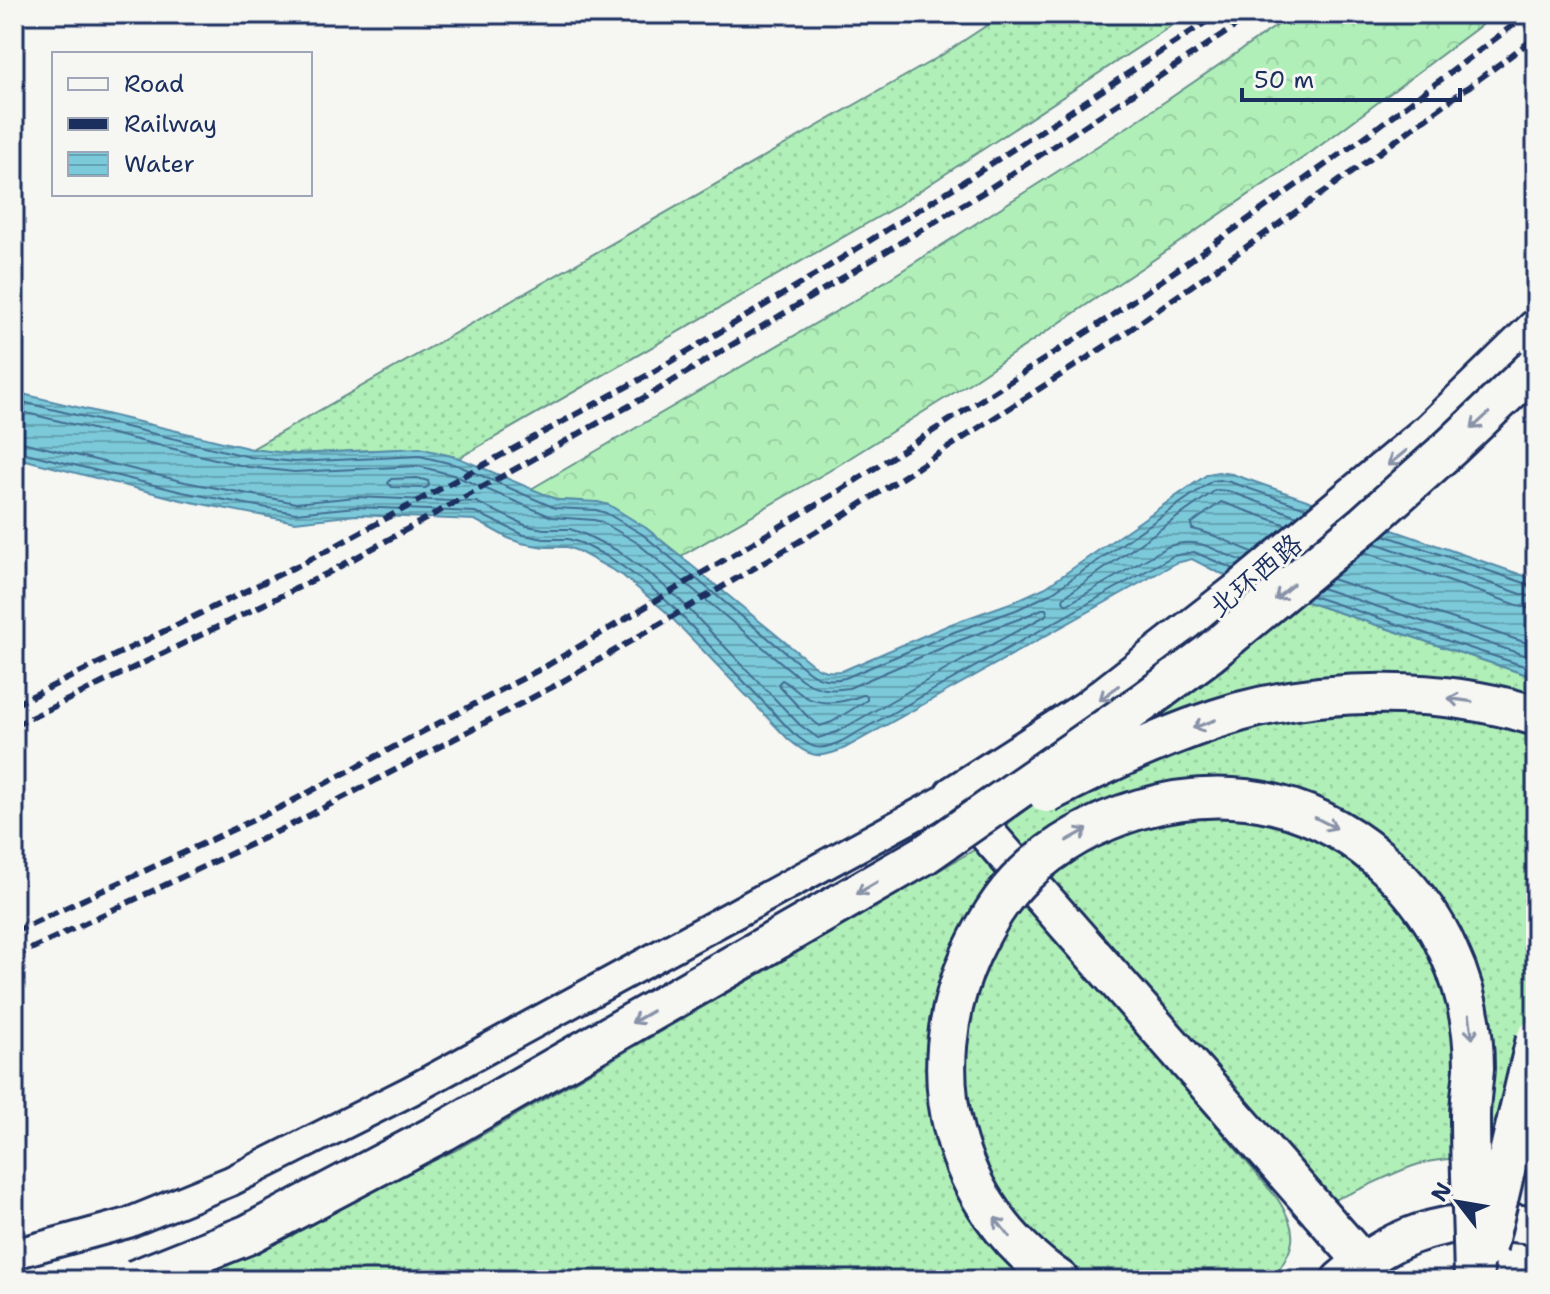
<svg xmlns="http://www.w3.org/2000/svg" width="1550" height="1294" font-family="'Shantell Sans','LXGW WenKai TC',sans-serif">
	<defs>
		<pattern id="grass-dots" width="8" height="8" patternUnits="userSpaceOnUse" patternTransform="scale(2)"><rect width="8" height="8" fill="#b0f0b8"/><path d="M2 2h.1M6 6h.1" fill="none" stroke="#97cea1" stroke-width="1.8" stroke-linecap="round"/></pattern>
		<pattern id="forest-crowns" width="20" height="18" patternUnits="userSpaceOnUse" patternTransform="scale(2)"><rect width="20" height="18" fill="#b0f0b8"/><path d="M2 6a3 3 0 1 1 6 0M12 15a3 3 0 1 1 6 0" fill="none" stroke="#97cea1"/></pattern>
		<pattern id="water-rules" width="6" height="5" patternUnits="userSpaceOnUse" patternTransform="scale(2)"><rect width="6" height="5" fill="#7cc9da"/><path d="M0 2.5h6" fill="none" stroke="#65a4b4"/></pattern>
	</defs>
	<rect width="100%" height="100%" fill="#f6f6f2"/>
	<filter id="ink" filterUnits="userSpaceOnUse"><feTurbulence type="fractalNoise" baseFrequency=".0125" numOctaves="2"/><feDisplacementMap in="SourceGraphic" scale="16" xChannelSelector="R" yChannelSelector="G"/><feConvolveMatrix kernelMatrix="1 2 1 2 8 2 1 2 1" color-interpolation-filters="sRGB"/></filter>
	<g filter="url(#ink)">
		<!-- grass -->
		<path fill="url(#grass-dots)" stroke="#66908b" stroke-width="2" d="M1004 14H1189L892 209 459 458C405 442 351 453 296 454 281 454 267 451 252 449L942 55Z
			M1298 599 1536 678V1164C1500 1158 1447 1154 1413 1166 1385 1176 1360 1191 1333 1200L1322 1197 1311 1187 1004 826 1200 678Z
			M981 846 1277 1198C1300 1234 1296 1246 1272 1280H178L230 1258 456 1150Z"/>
		<!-- forest -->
		<path fill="url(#forest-crowns)" stroke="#66908b" stroke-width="2" d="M1294 14H1496L1313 151 1143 267 968 384 829 471 681 556 646 528 583 501 558 500 531 489 859 298 1132 124Z"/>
		<!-- water -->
		<path fill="url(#water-rules)" stroke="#558ba8" stroke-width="2" d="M14 392 252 449 294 454 420 448 459 458 558 500 598 502 609 505 646 528 813 665C823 672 830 672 842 671L951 624 1013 602 1046 587 1208 474 1218 472 1232 474 1536 580V678L1217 572 1192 559 1176 563 845 748C819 760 809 757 788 739L665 611 622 575 578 551 567 547H544L521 543 508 538 475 520 356 515 295 522 181 500 14 457Z"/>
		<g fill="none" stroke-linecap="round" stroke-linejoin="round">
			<!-- shore -->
			<path stroke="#426d90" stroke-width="2" d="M14 400 250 457 294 462 420 456 457 465 555 508 596 510 606 513 642 534 808 671C820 680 830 681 845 678L954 632 1016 610 1050 594 1212 481 1219 480 1230 482 1306 508
				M14 410 248 467 294 472 418 466 453 475 552 517 594 520 602 522 636 542 801 679C817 690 830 691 849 688L958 641 1019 619 1042 609H1046L1047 613 1045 616 963 660 837 732 818 738 800 725 678 598 654 577 618 551 584 534 570 529H544L527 526 476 502 356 497 296 503 185 482 14 440
				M14 450 182 492 295 513 356 507 475 512 524 535 544 539H568L581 543 612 559 647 584 671 605 793 733C812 749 819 752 842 741L1173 556 1194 552 1234 569
				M417 478 428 481 429 486 425 488 392 487 388 483 391 479Z
				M1384 535 1536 587
				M1375 543 1527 596 1536 597
				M1253 552C1233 545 1214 533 1192 529L1191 524 1221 502 1287 525
				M1364 552 1523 607 1536 609
				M1243 561C1212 551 1200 535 1167 547L1068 604H1065L1063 601 1064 597 1216 490 1228 491 1297 516
				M1332 579 1536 646
				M1321 588 1536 659
				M1312 596 1536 670
				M782 680C790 684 796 691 804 696 822 707 845 702 863 695L867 696V700L832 722 820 726 808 717 780 687 779 683Z"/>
			<!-- tertiary casing -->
			<g stroke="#1b2f5e" stroke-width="34">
				<path id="tertiary" d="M14 1254 128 1223 231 1181 410 1091 953 795"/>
			</g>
			<!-- primary casing -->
			<g stroke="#1b2f5e" stroke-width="42">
				<path id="primary" d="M1362 1261 953 795 1086 710 1236 593 1431 430 1536 328
					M1340 1280C1399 1228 1460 1214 1536 1226"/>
			</g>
			<!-- trunk casing -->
			<g stroke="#1b2f5e" stroke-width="44">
				<path id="trunk" d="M971 954C918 1072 951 1206 1059 1280"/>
			</g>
			<!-- tertiary -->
			<use href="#tertiary" stroke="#f6f6f2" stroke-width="28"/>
			<!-- primary -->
			<use href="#primary" stroke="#f6f6f2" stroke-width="36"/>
			<!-- trunk -->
			<use href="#trunk" stroke="#f6f6f2" stroke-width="38"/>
			<!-- rail -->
			<path stroke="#1b2f5e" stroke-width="6" stroke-dasharray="12 6" stroke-linecap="butt" d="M14 705 319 555 648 375 815 275 977 173 1218 14
				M14 726 328 573 656 391 987 190 1254 14
				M14 932 281 807 548 665 833 495 1107 319 1366 136 1528 14
				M14 957 291 825 558 684 844 515 1121 336 1380 152 1536 37"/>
			<!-- trunk-bridge casing -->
			<g stroke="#1b2f5e" stroke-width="44" stroke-linecap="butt">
				<path id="trunk-bridge" d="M1047 793C1108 762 1173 731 1239 712 1331 687 1445 687 1536 716
					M971 954C985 925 1001 896 1025 874 1058 842 1097 822 1140 809 1234 782 1322 803 1392 871 1415 894 1435 920 1448 950 1465 986 1474 1027 1474 1068 1473 1084 1470 1100 1470 1116 1470 1171 1473 1225 1474 1280
					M1487 1247 1536 1039
					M134 1280 247 1235 444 1131 924 855 1148 699 1210 653 1365 524 1451 447 1536 366"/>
			</g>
			<!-- trunk-bridge -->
			<use href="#trunk-bridge" stroke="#f6f6f2" stroke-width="38"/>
		</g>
		<!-- one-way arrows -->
		<defs><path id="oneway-shaft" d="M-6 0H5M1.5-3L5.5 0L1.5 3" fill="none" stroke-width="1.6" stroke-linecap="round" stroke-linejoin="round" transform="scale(2)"/></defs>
		<g stroke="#8892a8">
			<use href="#oneway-shaft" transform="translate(1480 421) rotate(137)"/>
			<use href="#oneway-shaft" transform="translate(1397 458) rotate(141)"/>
			<use href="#oneway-shaft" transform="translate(1284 592) rotate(140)"/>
			<use href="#oneway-shaft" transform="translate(1109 693) rotate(142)"/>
			<use href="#oneway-shaft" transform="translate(1460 700) rotate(-172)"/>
			<use href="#oneway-shaft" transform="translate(1204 724) rotate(160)"/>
			<use href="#oneway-shaft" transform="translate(1326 823) rotate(27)"/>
			<use href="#oneway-shaft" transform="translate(1077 835) rotate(-29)"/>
			<use href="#oneway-shaft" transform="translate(867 888) rotate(150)"/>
			<use href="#oneway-shaft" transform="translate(642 1017) rotate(150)"/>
			<use href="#oneway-shaft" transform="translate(1471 1027) rotate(82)"/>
			<use href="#oneway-shaft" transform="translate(1002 1227) rotate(-128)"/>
		</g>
	</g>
	<g text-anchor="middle" stroke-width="6" stroke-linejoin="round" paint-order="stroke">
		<!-- street labels -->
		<g font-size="28" fill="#1b2f5e" stroke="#f6f6f2">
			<text transform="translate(1255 575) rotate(-40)" y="10">北环西路</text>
		</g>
	</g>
	<!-- margin -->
	<rect width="1550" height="1294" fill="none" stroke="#f6f6f2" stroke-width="48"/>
	<rect x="24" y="24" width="1502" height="1246" fill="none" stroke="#1b2f5e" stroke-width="3" filter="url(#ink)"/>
	<!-- legend -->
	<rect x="52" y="52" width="260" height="144" fill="#f6f6f2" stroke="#9ea6b7" stroke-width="2"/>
	<rect x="68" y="78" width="40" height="12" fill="#f6f6f2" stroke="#9ea6b7" stroke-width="2"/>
	<text x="124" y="92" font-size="24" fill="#1b2f5e">Road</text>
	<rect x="68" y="118" width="40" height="12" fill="#1b2f5e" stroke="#9ea6b7" stroke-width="2"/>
	<text x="124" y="132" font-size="24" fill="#1b2f5e">Railway</text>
	<rect x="68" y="152" width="40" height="24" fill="url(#water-rules)" stroke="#9ea6b7" stroke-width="2"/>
	<text x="124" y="172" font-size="24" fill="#1b2f5e">Water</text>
	<!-- north arrow -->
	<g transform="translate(1458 1202) rotate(301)" stroke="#f6f6f2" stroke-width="6" paint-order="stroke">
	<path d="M0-6L14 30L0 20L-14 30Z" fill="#1b2f5e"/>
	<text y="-12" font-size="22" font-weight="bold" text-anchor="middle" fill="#1b2f5e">N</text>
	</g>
	<!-- scale -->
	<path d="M1242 88v12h218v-12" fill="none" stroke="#1b2f5e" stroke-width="4"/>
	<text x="1254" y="88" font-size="24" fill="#1b2f5e" stroke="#f6f6f2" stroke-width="6" paint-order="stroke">50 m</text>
</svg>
